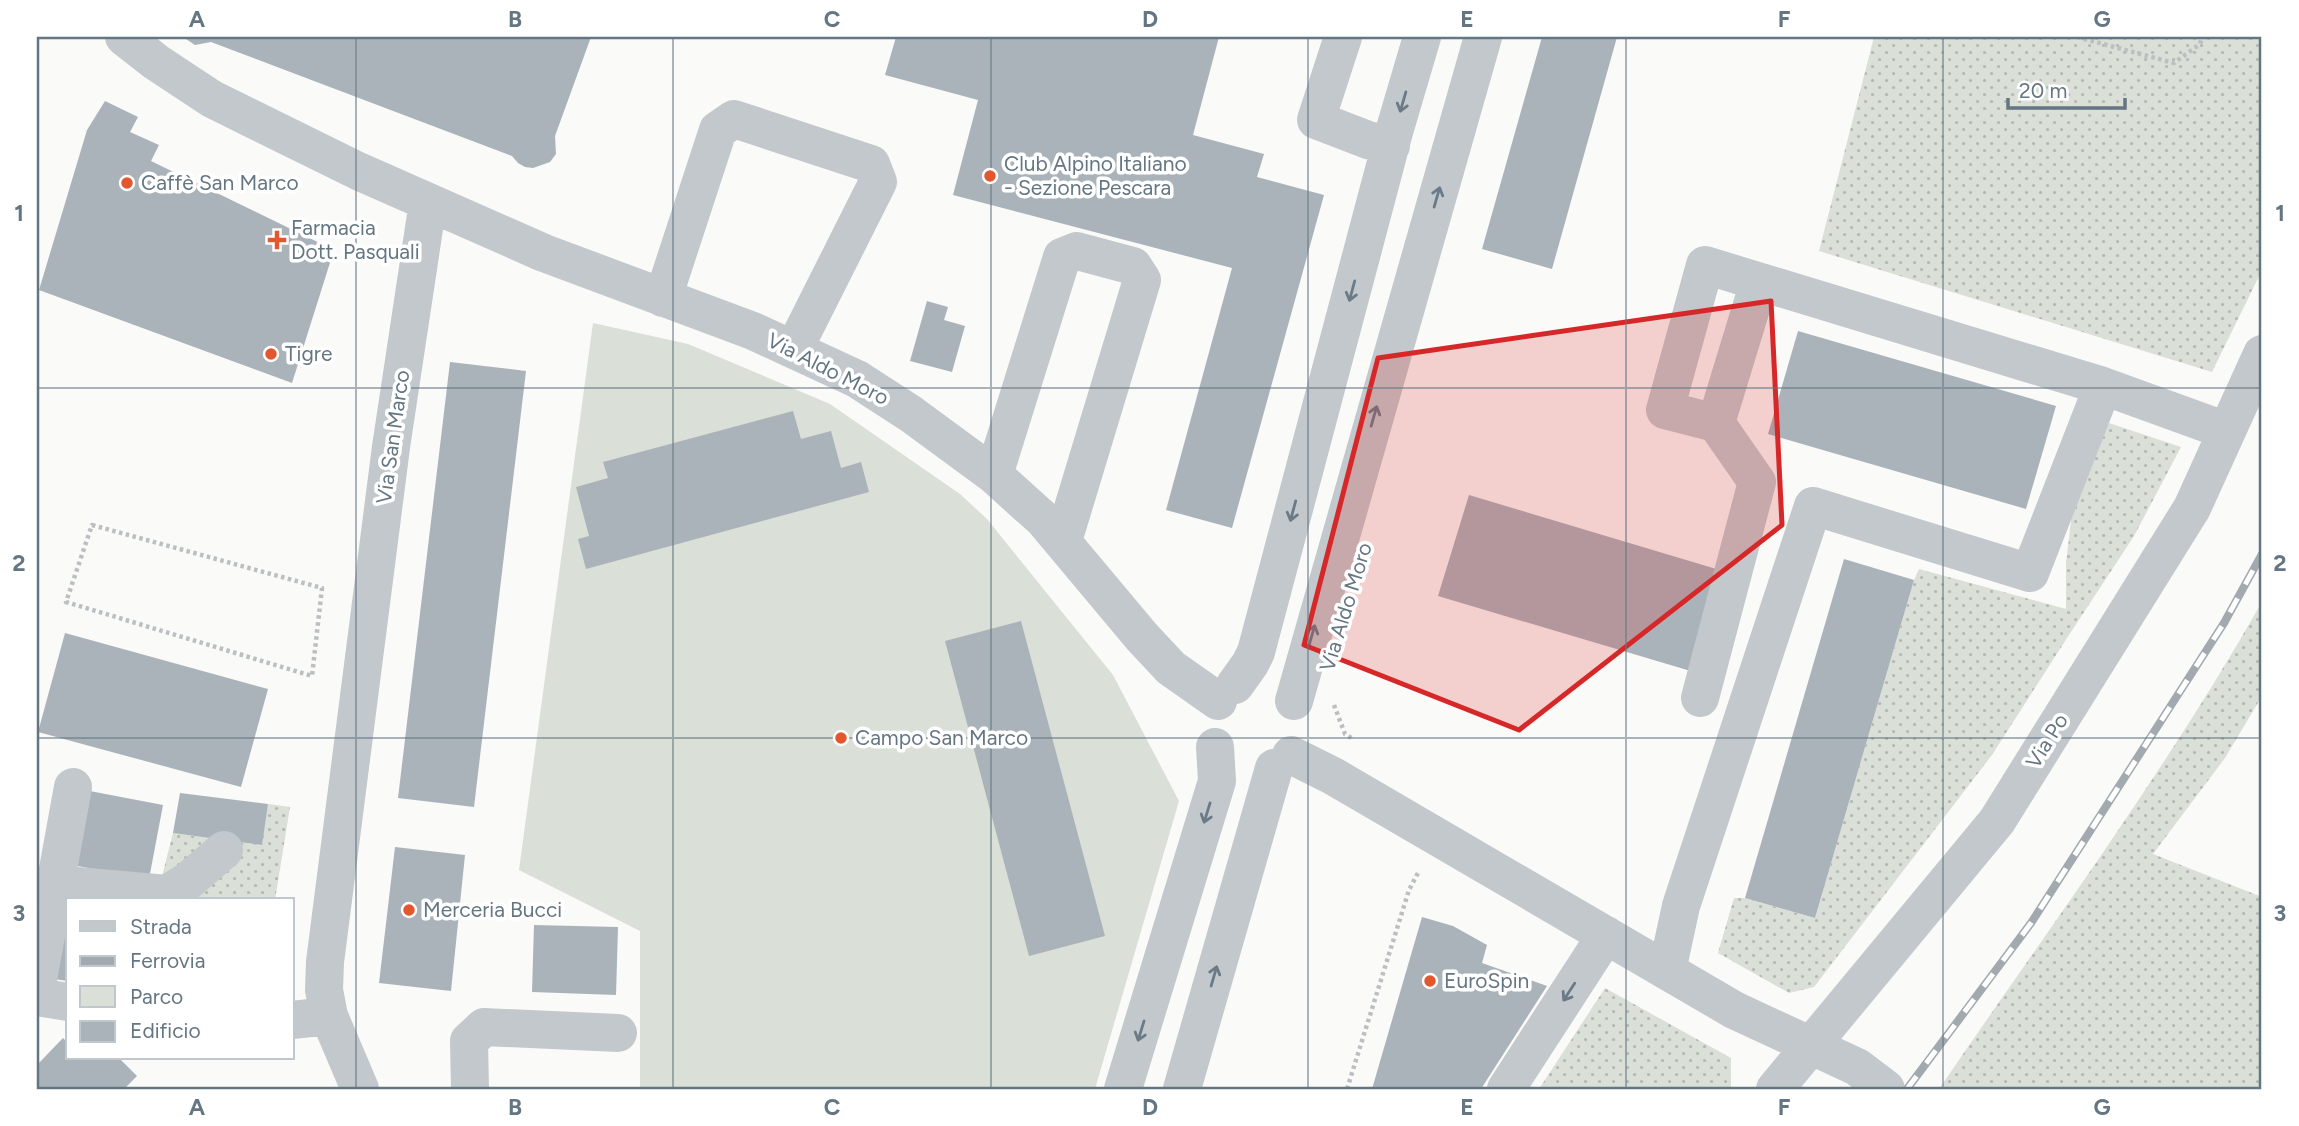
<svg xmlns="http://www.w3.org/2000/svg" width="2299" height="1126" font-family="Figtree,sans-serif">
	<defs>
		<pattern id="green-dots" width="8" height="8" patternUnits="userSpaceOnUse" patternTransform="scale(1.75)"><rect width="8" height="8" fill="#dadfd7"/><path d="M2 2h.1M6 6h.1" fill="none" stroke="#b4b9b4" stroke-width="1.8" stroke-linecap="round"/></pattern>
	</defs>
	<rect width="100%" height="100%" fill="#fafaf8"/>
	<!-- green -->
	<path fill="url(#green-dots)" d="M1874 37H2262V270L2212 372 1819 251Z
		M2109 423 2181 447 2134 536 2067 638 1992 755 1814 987 1789 993 1718 953 1734 898H1745L1815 918 1914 580 1919 569 2066 609V563L2074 496Z
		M2262 602V696L2225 758 2153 854 2262 897V1089H1939C2049 928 2166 771 2262 602Z
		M268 804 290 807 275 900H156L173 833 261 845Z
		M1605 988 1731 1058V1089H1539Z"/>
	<!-- pitch -->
	<path fill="#dadfd7" d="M593 323 688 344 830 404 960 494 987 519 1113 675 1179 801 1095 1089H640V931L519 870Z"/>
	<!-- building -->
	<path fill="#aab3b9" d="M183 37H591L555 136 556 154 550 162 533 168 525 167 518 163 512 156 211 42 195 45Z
		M896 37H1219L1193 135 1264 154 1257 177 1324 195 1232 528 1166 510 1232 268 953 195 978 100 885 75Z
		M1542 37H1617L1552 269 1482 249Z
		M105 101 138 117 130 132 159 145 151 161 334 250 292 383 39 290 87 130Z
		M927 301 948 307 944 320 965 326 952 372 910 361Z
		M1798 331 2056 406 2026 509 1768 434Z
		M450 362 526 371 474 807 398 798Z
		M793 411 801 439 831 431 841 468 861 462 869 492 586 569 578 539 589 536 576 487 608 478 603 462Z
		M1469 495 1723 571 1694 672 1438 596Z
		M1844 559 1914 580 1815 918 1745 898Z
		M1021 621 1105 936 1029 956 945 641Z
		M65 633 268 689 241 787 38 732Z
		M74 788 163 805 149 879 61 863Z
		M180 793 268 804 262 845 173 833Z
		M395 847 465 855 451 991 379 983Z
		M68 900V981L54 979Z
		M1422 917 1453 926 1487 945 1482 963 1547 986 1481 1089H1372Z
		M534 925 618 927 616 995 532 992Z
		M63 1038 68 1043V1058H84L86 1060 89 1058H119L137 1076 124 1089H37V1065Z"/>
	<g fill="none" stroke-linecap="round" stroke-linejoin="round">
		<!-- path -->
		<path stroke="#bbbfc2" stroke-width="4.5" stroke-dasharray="3.5 3.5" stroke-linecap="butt" d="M2077 37 2174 63 2200 44 2202 37
			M92 525 322 588 312 676 66 602Z
			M1334 705 1345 734 1353 739
			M1347 1089 1409 890 1419 871"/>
		<!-- minor -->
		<path stroke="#c3c8cc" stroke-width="38" d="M124 37 156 62 212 99 358 171 544 253 753 331 857 379 911 414 994 475 1044 520 1142 637 1171 668 1218 701
			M1343 37 1316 120 1368 140 1391 146
			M663 298 718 130 734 119 871 164 878 182 794 349
			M1716 423 1759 282
			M994 475 1062 257 1077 251 1133 266 1142 280 1063 541
			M1235 685 1250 664 1256 652 1394 132 1422 37
			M1700 698 1757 482 1716 423 1665 410 1705 265 2103 386
			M1294 701 1483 37
			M1291 755 1333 776 1734 1010 1857 1067 1886 1089
			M55 884 167 894 188 881 224 850
			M1667 971 1681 906 1813 506 2030 573 2103 386 2227 431
			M37 985 73 787
			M37 997 68 1002
			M292 1020 329 1016
			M360 1089 329 1016 324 990 325 962 391 447 428 202
			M470 1089 469 1041 484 1027 618 1033
			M1123 1089 1217 781 1215 747
			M1182 1089 1274 768
			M1506 1089 1606 935
			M1775 1089 1997 821 2192 508 2262 354"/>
		<!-- rail casing -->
		<g stroke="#a2aab0" stroke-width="8">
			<path id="rail" d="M1907 1089 2031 923 2224 623 2262 554"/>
		</g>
		<!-- rail -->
		<use href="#rail" stroke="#fff" stroke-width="5" stroke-dasharray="16" stroke-linecap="butt"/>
	</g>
	<!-- one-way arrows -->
	<defs><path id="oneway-shaft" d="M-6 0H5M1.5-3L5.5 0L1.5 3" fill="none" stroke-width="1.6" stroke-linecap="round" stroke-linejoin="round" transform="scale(1.75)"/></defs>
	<g stroke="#6a7a87">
		<use href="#oneway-shaft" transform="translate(1403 102) rotate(106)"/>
		<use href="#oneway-shaft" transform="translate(1437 197) rotate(-74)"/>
		<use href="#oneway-shaft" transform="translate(1352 291) rotate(105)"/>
		<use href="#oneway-shaft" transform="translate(1374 416) rotate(-74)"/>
		<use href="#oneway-shaft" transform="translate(1293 511) rotate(105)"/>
		<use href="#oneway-shaft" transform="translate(1312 635) rotate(-74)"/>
		<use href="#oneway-shaft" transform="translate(1207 813) rotate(107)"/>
		<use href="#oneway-shaft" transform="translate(1214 976) rotate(-74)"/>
		<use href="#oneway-shaft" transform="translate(1569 992) rotate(123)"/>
		<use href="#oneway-shaft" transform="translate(1141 1031) rotate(107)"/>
	</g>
	<!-- marked area -->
	<path fill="#d62828" fill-opacity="0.2" stroke="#d62828" stroke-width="5" stroke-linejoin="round" d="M1771 301 1782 525 1519 730 1304 645 1378 358Z"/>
	<!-- grid -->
	<path fill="none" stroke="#657683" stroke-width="2" stroke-opacity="0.55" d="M356 37V1089M673 37V1089M991 37V1089M1308 37V1089M1626 37V1089M1943 37V1089M37 388H2262M37 738H2262"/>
	<!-- markers -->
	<g fill="#e4572e" stroke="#fff" stroke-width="2.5">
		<circle cx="990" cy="176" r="7"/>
		<circle cx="127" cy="183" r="7"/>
		<path d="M273.5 229.5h7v7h7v7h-7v7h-7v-7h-7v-7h7z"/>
		<circle cx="271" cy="354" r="7"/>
		<circle cx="841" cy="738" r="7"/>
		<circle cx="409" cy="910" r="7"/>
		<circle cx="1430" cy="981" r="7"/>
	</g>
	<g text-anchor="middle" stroke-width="7" stroke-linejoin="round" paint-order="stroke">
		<!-- poi labels -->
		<g font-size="21" fill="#657683" stroke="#fff" text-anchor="start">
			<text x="1004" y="171">Club Alpino Italiano<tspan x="1004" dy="24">- Sezione Pescara</tspan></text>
			<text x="141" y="190">Caffè San Marco</text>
			<text x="291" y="235">Farmacia<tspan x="291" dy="24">Dott. Pasquali</tspan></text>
			<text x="285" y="361">Tigre</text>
			<text x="855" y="745">Campo San Marco</text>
			<text x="423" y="917">Merceria Bucci</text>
			<text x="1444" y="988">EuroSpin</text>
		</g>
		<!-- street labels -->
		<g font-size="21" fill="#657683" stroke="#fff">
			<text transform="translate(828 369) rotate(27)" y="7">Via Aldo Moro</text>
			<text transform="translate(393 437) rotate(-82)" y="7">Via San Marco</text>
			<text transform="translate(1346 607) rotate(-73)" y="7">Via Aldo Moro</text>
			<text transform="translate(2047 741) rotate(-58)" y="7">Via Po</text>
		</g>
	</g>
	<!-- border -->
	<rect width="2299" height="1126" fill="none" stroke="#ffffff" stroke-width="77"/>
	<!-- legend -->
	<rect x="66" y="898" width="228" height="161" fill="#ffffff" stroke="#c1c8cd" stroke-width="2"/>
	<rect x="80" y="921" width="35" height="10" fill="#c3c8cc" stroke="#c1c8cd" stroke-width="2"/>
	<text x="130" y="934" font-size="21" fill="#657683">Strada</text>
	<rect x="80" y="956" width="35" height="10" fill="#a2aab0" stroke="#c1c8cd" stroke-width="2"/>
	<text x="130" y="968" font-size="21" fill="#657683">Ferrovia</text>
	<rect x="80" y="986" width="35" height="21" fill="#dadfd7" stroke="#c1c8cd" stroke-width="2"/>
	<text x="130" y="1004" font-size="21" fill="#657683">Parco</text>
	<rect x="80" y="1021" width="35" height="21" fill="#aab3b9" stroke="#c1c8cd" stroke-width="2"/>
	<text x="130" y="1038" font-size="21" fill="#657683">Edificio</text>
	<!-- scale -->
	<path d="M2008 98v10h117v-10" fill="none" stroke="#657683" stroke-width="3.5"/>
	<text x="2019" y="98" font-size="21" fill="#657683" stroke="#ffffff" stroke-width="5" paint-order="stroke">20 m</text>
	<rect x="38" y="38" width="2222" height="1050" fill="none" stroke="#657683" stroke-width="2.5"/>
	<g font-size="23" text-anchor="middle" font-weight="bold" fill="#657683">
		<text x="197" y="27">A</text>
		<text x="515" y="27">B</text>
		<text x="832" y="27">C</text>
		<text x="1150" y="27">D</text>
		<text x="1467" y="27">E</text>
		<text x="1784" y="27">F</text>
		<text x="2102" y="27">G</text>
		<text x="19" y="221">1</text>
		<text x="2280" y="221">1</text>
		<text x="19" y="571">2</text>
		<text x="2280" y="571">2</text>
		<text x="19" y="921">3</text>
		<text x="2280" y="921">3</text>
		<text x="197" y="1115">A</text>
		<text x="515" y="1115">B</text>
		<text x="832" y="1115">C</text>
		<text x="1150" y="1115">D</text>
		<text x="1467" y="1115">E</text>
		<text x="1784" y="1115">F</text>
		<text x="2102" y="1115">G</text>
	</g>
</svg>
